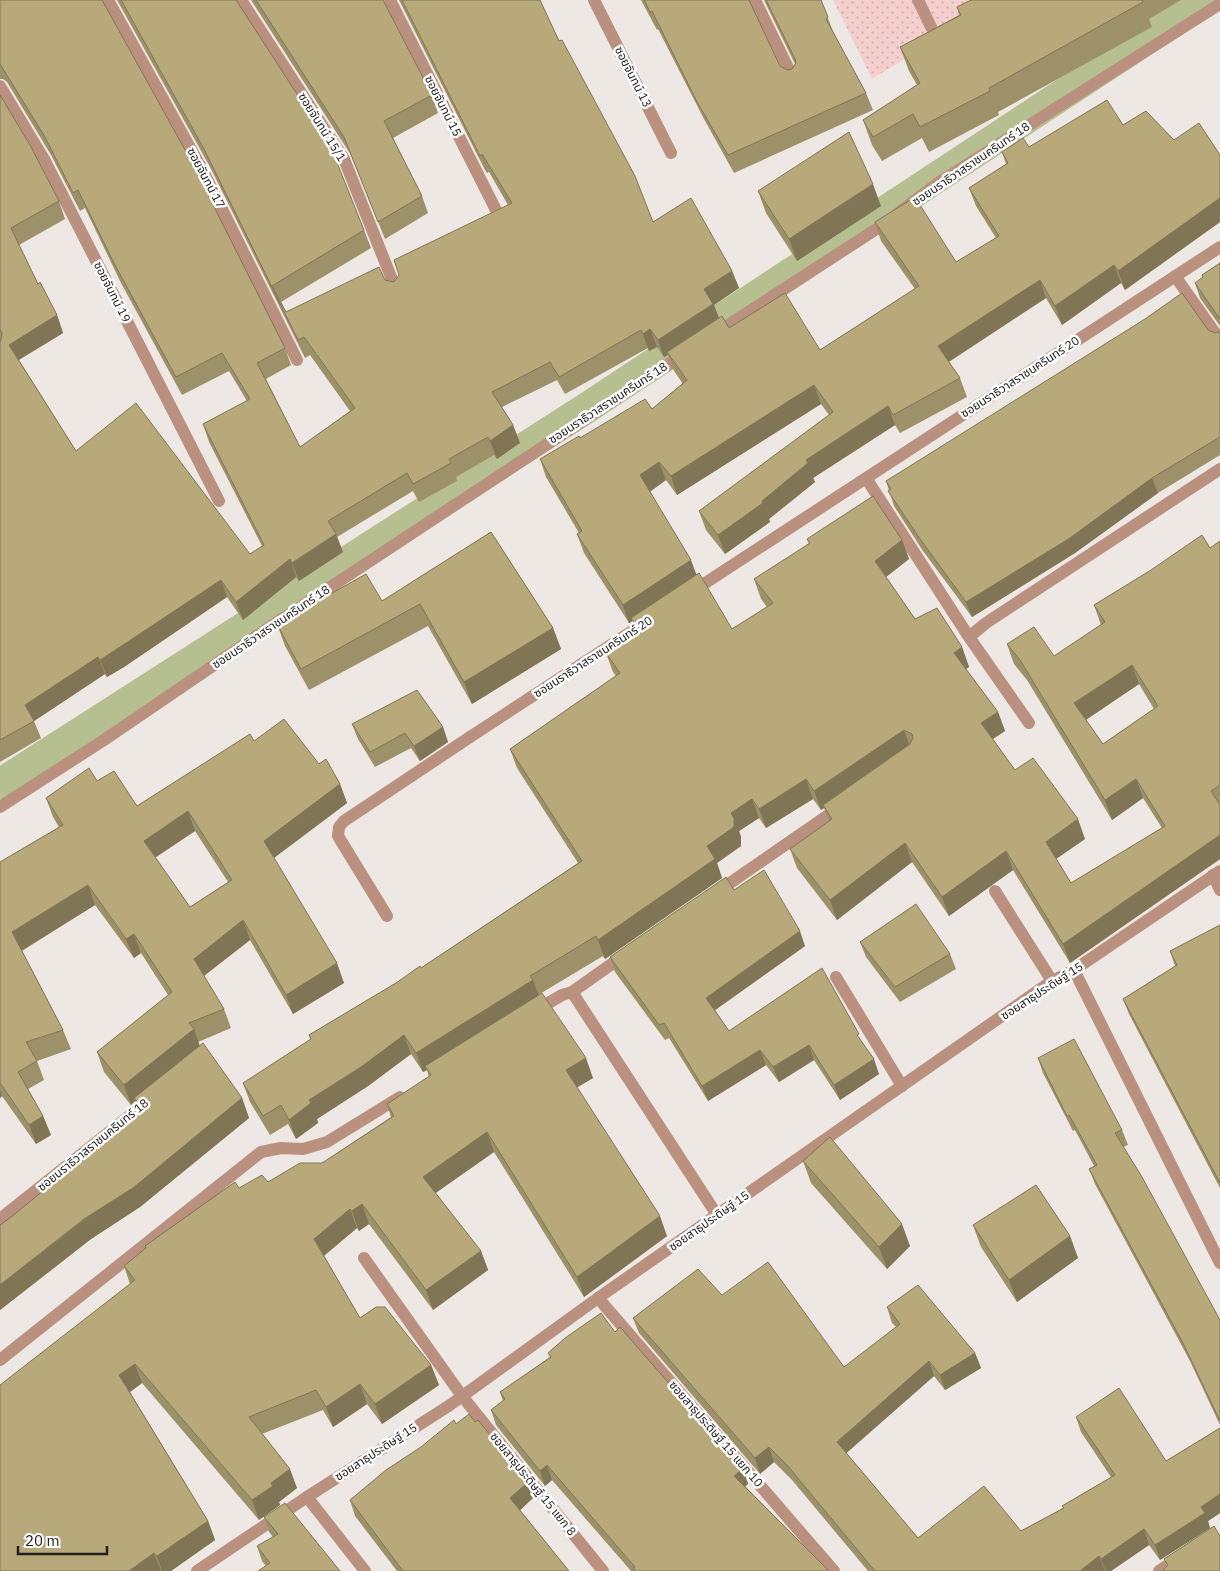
<svg xmlns="http://www.w3.org/2000/svg" width="1220" height="1571" font-family="'IBM Plex Sans','Noto Sans Thai',sans-serif">
	<defs>
		<pattern id="grass-dots" width="8" height="8" patternUnits="userSpaceOnUse" patternTransform="scale(1.25)"><rect width="8" height="8" fill="#f4cfce"/><path d="M2 2h.1M6 6h.1" fill="none" stroke="#d1b1b0" stroke-width="1.8" stroke-linecap="round"/></pattern>
	</defs>
	<rect width="100%" height="100%" fill="#ede8e3"/>
	<!-- grass -->
	<path fill="url(#grass-dots)" d="M833 0H1000V1L872 79Z"/>
	<g fill="none" stroke-linecap="round" stroke-linejoin="round">
		<!-- canal -->
		<path stroke="#b5bf90" stroke-width="31" d="M0 784 585 409 1206 0"/>
		<!-- service -->
		<path stroke="#ba917f" stroke-width="12" d="M387 916 338 836 339 827 344 821 470 737"/>
		<!-- minor -->
		<path stroke="#ba917f" stroke-width="12" d="M108 0 203 171 297 360
			M241 0 344 159 397 292
			M390 0 497 212
			M594 0 671 153
			M755 0 794 80
			M918 0 931 27
			M0 86 44 159 219 501
			M1175 276 1220 340
			M713 335 881 226 938 183 1220 4
			M866 478 969 637 1029 723
			M690 593 1220 247
			M969 637 986 623 1220 469
			M470 737 649 620
			M0 807 104 740 276 623 684 354
			M1213 875 1220 890
			M995 891 1052 981
			M717 892 840 807
			M1074 970 1220 1263
			M836 977 902 1086
			M572 992 717 1215
			M535 1011 562 995 572 992 626 954
			M0 1219 152 1098
			M364 1258 462 1396 603 1571
			M598 1298 834 1571
			M0 1360 261 1152 281 1148 303 1149 327 1142 400 1097
			M307 1497 365 1571
			M1159 1571 1180 1557"/>
		<!-- tertiary -->
		<path stroke="#ba917f" stroke-width="12" d="M197 1571 307 1497 450 1405 598 1298 1052 981 1074 970 1220 871"/>
	</g>
	<!-- wall -->
	<path fill="#9d9169" fill-rule="evenodd" d="M0 0 285 348 291 365 266 379 300 447 350 411 310 355 305 358 210 167 117 0H236L364 230 371 248 281 302 286 312 385 280 394 282 508 205 489 172 487 173 485 170 399 0H540L559 41 653 222 732 271 739 288 714 305 719 318 729 328 820 350 915 289 881 241 875 222 956 262 996 238 976 206 969 188 1006 164 1002 152 1029 147 1123 125 1220 155V222L1125 290 1121 283 1062 325 1046 298 949 362 960 378 967 397 900 433 895 425 813 478 815 482 769 519 770 522 725 554 706 530 699 511 829 415 821 404 677 495 666 480 650 491 696 575 732 629 767 607 761 599 754 579 809 544 807 539 902 540 909 559 886 577 915 619 962 647 969 667 966 669 998 712 1005 731 993 739 1015 770 1085 839 1056 859 1071 883 1162 828 1143 798 1112 820 1027 680 1014 664 1007 644 1054 656 1101 625 1094 605 1210 548 1220 541V859L1070 963 1013 870 949 916 912 862 837 920 797 868 790 849 829 821 824 808 821 810 813 799 766 828 759 818 739 831 741 837V846L717 863 722 878 605 959 603 956 538 995 593 1078 577 1087 667 1236 584 1297 494 1152 435 1193 481 1251 488 1270 433 1310 369 1224 359 1231 357 1228 324 1256 360 1318 431 1365 439 1385 382 1424 367 1404 333 1427 323 1410 262 1434 297 1488 279 1502 280 1505 259 1520 142 1383 130 1392 208 1521 215 1540 171 1571H0L130 1284 124 1266 146 1248 145 1246 239 1188 268 1182 322 1163 391 1117 387 1104 429 1077 427 1070 423 1072 411 1054 368 1086 317 1119 318 1123 296 1139 288 1124 270 1135 250 1102 243 1083 311 1039 309 1035 421 968 578 863 517 768 510 749 616 676 613 672 606 653 637 633 633 621 629 623 584 553 577 534 579 533 546 477 540 459 580 438 652 409 683 384 674 371 668 355 664 357 657 347 649 351 648 348 565 394 557 380 502 407 513 425 520 443 497 459 494 455 456 477 457 481 419 502 413 491 337 537 343 552 299 581 296 577 243 620 227 597 124 667 107 677 105 674 34 721 41 738 0 762V95L59 201 65 219 19 245 38 284 57 315 63 333 19 360 76 451 250 554 262 546 209 442 203 424 247 401 229 371 182 395 121 283 85 208 80 211 51 155 7 82 3 79H0ZM1139 684 1154 709 1103 744 1086 720Z
		M251 0H383L432 95 438 113 393 138 422 196 428 213 385 239 351 155Z
		M641 0H749L780 66 787 70 792 69 795 64 764 0H821L834 34 866 93 873 110 734 173 704 119 658 29 657 30Z
		M971 0H1181L1149 19 1152 27 998 112 999 115 929 152 922 138 882 161 872 145 863 120 917 85 909 71 900 47 959 15 957 7Z
		M758 191 881 206 797 261 766 213Z
		M1220 263V326L1200 298 1195 283 1203 278 1202 275Z
		M1208 330 1215 333 1219 332 1220 330V455L1158 493 1075 553 972 617 923 551 894 506 886 481Z
		M491 532 553 628 561 649 472 704 428 626 309 690 285 646 277 624 382 601Z
		M352 724 443 727 448 742 420 761 411 748 375 767 358 739Z
		M254 741 319 764 340 784 347 803 274 858 344 983 293 1014 250 940 204 976 224 1009 231 1028 198 1042 199 1046 242 1098 249 1118 140 1207 91 1239 0 1310V1225L11 1217 139 1113 135 1101 131 1105 104 1072 97 1052 168 995 141 953 134 958 95 905 22 951 63 1030 71 1049 37 1061 44 1080 28 1089 43 1116 51 1135 36 1144 2 1096 0 1098V862L59 827 53 817 46 798 97 781 137 806ZM195 831 228 882 190 907 155 858Z
		M734 890 805 946 715 1010 729 1031 862 1042 879 1074 840 1100 814 1060 779 1082 766 1065 708 1101 669 1038 665 1040 615 972 610 957Z
		M1220 925V1188L1129 1014 1123 999 1175 966 1170 951Z
		M860 942 950 954 956 969 900 1002 866 957Z
		M1038 1058 1122 1130 1128 1145 1123 1147 1220 1320V1425L1190 1361 1095 1184 1089 1169 1094 1166 1075 1130 1073 1131 1043 1073Z
		M803 1161 910 1246 887 1269 811 1183Z
		M973 1225 1070 1236 1078 1258 1017 1302 981 1247Z
		M722 1295 844 1367 896 1327 892 1323 887 1307 975 1353 981 1368 945 1390 934 1376 846 1453 918 1538 1021 1531 1063 1508 1062 1506 1111 1477 1081 1432 1076 1417 1166 1461 1220 1428V1513L1208 1521 1210 1528 1160 1560 1149 1545 1111 1571H868L792 1480 774 1462 760 1474 639 1333 633 1318Z
		M615 1332 743 1469 748 1484 745 1486 829 1571H631L552 1480 545 1486 496 1425 491 1410 503 1401 500 1392 550 1357 548 1353Z
		M456 1424 533 1498 520 1510 569 1571H397L355 1516 350 1500Z
		M264 1517 340 1571 266 1566 262 1561 257 1546 273 1537 269 1532Z"/>
	<!-- shaded-wall -->
	<path fill="#807655" d="M873 184 881 206 797 261 789 239Z
		M1220 198V222L1125 290 1118 271Z
		M1114 265 1121 283 1062 325 1055 306Z
		M732 271 739 288 714 305 720 321 667 352 668 355 664 357 658 340 704 289Z
		M1040 280 1046 298 945 364 938 346Z
		M57 315 63 333 15 362 9 345Z
		M650 329 657 347 649 351 643 334Z
		M814 385 821 404 677 495 671 476Z
		M888 406 895 425 813 478 815 482 769 519 770 522 725 554 718 535 762 501 806 460Z
		M513 425 520 443 497 459 490 441Z
		M659 462 666 480 647 494 640 475Z
		M1152 478 1158 493 1075 553 972 617 966 602Z
		M336 534 343 552 299 581 292 563Z
		M902 540 909 559 882 580 875 561Z
		M290 559 296 577 243 620 236 602Z
		M691 560 698 579 631 618 633 621 629 623 623 605Z
		M221 580 227 597 124 667 107 677 100 660Z
		M553 628 561 649 472 704 464 682Z
		M962 647 969 667 961 672 954 653Z
		M98 657 105 674 34 721 25 705Z
		M1132 665 1139 684 1081 723 1074 703Z
		M998 712 1005 731 988 742 981 723Z
		M443 727 448 742 420 761 414 746Z
		M904 730 911 749 823 805 824 808 821 810 814 791Z
		M806 779 813 799 766 828 759 809Z
		M1136 779 1143 798 1112 820 1105 800Z
		M340 784 347 803 271 860 264 841Z
		M752 799 759 818 739 831 741 837V846L717 863 722 878 605 959 598 940 707 846 731 813Z
		M188 811 195 831 151 860 144 841Z
		M1078 819 1085 839 1053 861 1046 842Z
		M1220 835V859L1070 963 1063 944Z
		M905 843 912 862 837 920 830 900Z
		M1006 851 1013 870 949 916 942 897Z
		M88 885 95 905 19 952 12 932Z
		M243 920 250 940 201 978 194 959Z
		M800 931 805 946 711 1013 706 998Z
		M134 934 141 953 134 958 126 939Z
		M337 963 344 983 293 1014 286 995Z
		M533 980 540 999 425 1066 427 1070 423 1072 416 1053Z
		M194 1029 201 1049 134 1098 135 1101 131 1105 124 1085Z
		M404 1035 411 1054 368 1086 317 1119 318 1123 296 1139 289 1120 309 1100Z
		M809 1045 814 1060 779 1082 773 1067Z
		M760 1050 766 1065 708 1101 702 1086Z
		M586 1058 593 1078 573 1090 566 1070Z
		M874 1059 879 1074 840 1100 834 1085Z
		M0 1090 2 1096 0 1098Z
		M242 1098 249 1118 140 1207 91 1239 0 1310V1285Z
		M43 1116 51 1135 36 1144 29 1125Z
		M487 1132 494 1152 430 1197 423 1177Z
		M362 1204 369 1224 359 1231 352 1211Z
		M350 1209 357 1228 321 1258 314 1239Z
		M660 1216 667 1236 584 1297 577 1277Z
		M902 1224 910 1246 887 1269 879 1247Z
		M1070 1236 1078 1258 1017 1302 1009 1280Z
		M481 1251 488 1270 433 1310 426 1290Z
		M975 1353 981 1368 945 1390 940 1375Z
		M929 1361 934 1376 842 1457 837 1442Z
		M135 1364 142 1383 126 1395 119 1375Z
		M431 1365 439 1385 382 1424 375 1404Z
		M360 1384 367 1404 333 1427 326 1407Z
		M769 1447 774 1462 760 1474 755 1458Z
		M547 1465 552 1480 545 1486 540 1471Z
		M290 1469 297 1488 279 1502 280 1505 259 1520 252 1500 271 1483Z
		M743 1469 748 1484 740 1491 734 1476Z
		M528 1482 533 1498 516 1514 510 1498Z
		M1220 1494V1513L1208 1521 1210 1528 1160 1560 1155 1545 1201 1507Z
		M208 1521 215 1540 171 1571H162L157 1556Z
		M1144 1529 1149 1545 1111 1571H1106L1101 1559Z
		M154 1553 161 1571H129Z
		M1099 1556 1105 1571H1080Z"/>
	<!-- building -->
	<path fill="#b7a97a" stroke="#807655" fill-rule="evenodd" d="M0 0H102L189 157 285 348 257 363 300 447 355 408 304 337 298 340 204 149 121 0H236L330 145 364 230 272 286 286 312 379 267 385 280 394 282 399 275 394 260 512 203 482 154 480 156 402 0H540L559 41 562 40 635 176 653 222 691 198 732 271 704 289 713 304 658 340 650 329 643 334 641 330 559 377 550 362 492 392 513 425 490 441 488 437 449 459 451 463 413 484 407 473 328 521 336 534 292 563 290 559 236 602 221 580 117 649 100 660 98 657 25 705 34 721 0 740V341L1 340 2 333 0 329V95L30 145 59 201 11 228 38 284 40 282 57 315 9 345 76 451 136 403 250 554 264 545 203 424 250 399 222 353 176 377 115 265 78 190 73 193 45 137 0 64Z
		M256 0H383L432 95 384 121 422 196 378 222 344 137Z
		M644 0H749L780 66 787 70 792 69 796 63 795 59 766 0H821L828 17 826 19 866 93 728 155 697 102 652 11 650 12Z
		M971 0H1142L1143 2 989 88 990 91 920 127 913 114 873 137 863 120 920 83 900 47 961 15 957 7Z
		M1107 100 1123 125 1146 111 1174 140 1199 123 1220 155V198L1118 271 1114 265 1055 306 1040 280 938 346 960 378 893 415 888 406 806 460 808 463 762 501 763 503 718 535 699 511 833 412 814 385 671 476 659 462 640 475 691 560 623 605 577 534 582 531 540 459 579 436 580 438 645 399 652 409 687 380 667 352 722 316 729 328 785 293 820 350 919 286 875 222 915 197 956 262 999 236 969 188 1008 163 1002 152 1023 138 1029 147Z
		M849 132 873 184 789 239 758 191Z
		M1220 263V319L1195 283 1203 277 1202 275Z
		M1182 293 1208 330 1215 333 1219 332 1220 330V437L1152 478 1070 538 966 602 918 536 888 491 891 489 886 481 1145 319Z
		M873 496 902 540 875 561 915 619 937 608 962 647 954 653 998 712 981 723 1015 770 1033 758 1078 819 1046 842 1071 883 1165 826 1136 779 1105 800 1020 660 1007 644 1034 627 1054 656 1105 622 1094 605 1151 570 1202 535 1210 548 1220 541V785L1211 791 1220 805V835L1063 944 1006 851 942 897 905 843 830 900 790 849 832 819 823 805 910 744 913 738 912 734 904 730 814 791 806 779 759 809 752 799 731 813 734 818V827L707 846 715 859 598 940 596 936 530 976 533 980 416 1053 404 1035 361 1067 309 1100 311 1103 289 1120 281 1105 263 1116 243 1083 311 1039 309 1035 396 983 420 966 421 968 582 861 510 749 620 673 606 653 640 631 631 618 699 573 732 629 773 603 754 579 810 543 807 539ZM1132 665 1158 706 1103 744 1074 703Z
		M491 532 553 628 464 682 420 604 301 669 277 624 366 574 382 601Z
		M417 690 443 727 414 746 405 733 370 752 352 724Z
		M284 719 319 764 326 759 340 784 264 841 337 963 286 995 243 920 194 959 224 1009 189 1023 194 1029 124 1085 97 1052 172 992 134 934 126 939 88 885 12 932 63 1030 26 1042 37 1061 18 1072 43 1116 29 1125 0 1083V862L63 825 46 798 89 768 97 781 114 771 137 806 250 734 254 741ZM188 811 232 880 190 907 144 841Z
		M764 870 800 931 706 998 729 1031 822 968 859 1034 857 1035 874 1059 834 1085 809 1045 773 1067 760 1050 702 1086 664 1023 659 1025 610 957 726 877 734 890Z
		M916 904 950 954 895 987 860 942Z
		M1220 925V1183L1123 999 1177 965 1170 951Z
		M542 993 586 1058 566 1070 660 1216 577 1277 487 1132 423 1177 481 1251 426 1290 362 1204 352 1211 350 1209 314 1239 360 1318 376 1307H385L431 1365 375 1404 360 1384 326 1407 316 1390 249 1417 290 1469 271 1483 273 1486 252 1500 135 1364 119 1375 208 1521 157 1556 154 1553 129 1571H0V1385L135 1280 124 1266 146 1248 145 1246 235 1182 239 1188 262 1175 268 1182 300 1163H322L394 1116 387 1104 431 1075 425 1066Z
		M1074 1039 1122 1130 1115 1133 1142 1177 1220 1320V1421L1184 1345 1089 1169 1097 1165 1069 1115 1067 1116 1038 1058Z
		M203 1043 242 1098 133 1188 84 1219 0 1285V1225L11 1217 143 1109 134 1098Z
		M830 1137 902 1224 879 1247 803 1161Z
		M1036 1185 1070 1236 1009 1280 973 1225Z
		M768 1262 844 1367 900 1324 887 1307 918 1285 975 1353 940 1375 929 1361 837 1442 918 1538 984 1486 1021 1531 1064 1508 1062 1506 1115 1475 1076 1417 1119 1388 1166 1461 1220 1428V1494L1201 1507 1205 1513 1155 1545 1144 1529 1101 1559 1099 1556 1080 1571H875L787 1465 769 1447 755 1458 633 1318 698 1269 722 1295Z
		M601 1313 615 1332 620 1327 743 1469 734 1476 829 1571H636L633 1568 635 1567 547 1465 540 1471 491 1410 505 1399 500 1392 551 1357 548 1353 565 1338Z
		M469 1414 475 1422 478 1420 528 1482 510 1498 569 1571H403L350 1500 386 1470 421 1447 454 1420 456 1424Z
		M285 1503 340 1571H258L270 1563 257 1546 278 1534 264 1517Z
		M1214 1526 1220 1536V1571H1162L1168 1565 1164 1559Z"/>
	<g text-anchor="middle" stroke-width="5" stroke-linejoin="round" paint-order="stroke">
		<!-- street labels -->
		<g font-size="12" fill="#22201e" stroke="#fff">
			<text transform="translate(633 77) rotate(63)" y="4">ซอยจันทน์ 13</text>
			<text transform="translate(443 106) rotate(63)" y="4">ซอยจันทน์ 15</text>
			<text transform="translate(322 127) rotate(58)" y="4">ซอยจันทน์ 15/1</text>
			<text transform="translate(971 164) rotate(-34)" y="4">ซอยนราธิวาสราชนครินทร์ 18</text>
			<text transform="translate(206 178) rotate(62)" y="4">ซอยจันทน์ 17</text>
			<text transform="translate(112 292) rotate(63)" y="4">ซอยจันทน์ 19</text>
			<text transform="translate(1020 377) rotate(-33)" y="4">ซอยนราธิวาสราชนครินทร์ 20</text>
			<text transform="translate(608 403) rotate(-33)" y="4">ซอยนราธิวาสราชนครินทร์ 18</text>
			<text transform="translate(271 627) rotate(-34)" y="4">ซอยนราธิวาสราชนครินทร์ 18</text>
			<text transform="translate(593 657) rotate(-33)" y="4">ซอยนราธิวาสราชนครินทร์ 20</text>
			<text transform="translate(1042 991) rotate(-33)" y="4">ซอยสาธุประดิษฐ์ 15</text>
			<text transform="translate(93 1145) rotate(-39)" y="4">ซอยนราธิวาสราชนครินทร์ 18</text>
			<text transform="translate(709 1221) rotate(-35)" y="4">ซอยสาธุประดิษฐ์ 15</text>
			<text transform="translate(716 1434) rotate(49)" y="4">ซอยสาธุประดิษฐ์ 15 แยก 10</text>
			<text transform="translate(376 1452) rotate(-33)" y="4">ซอยสาธุประดิษฐ์ 15</text>
			<text transform="translate(533 1484) rotate(51)" y="4">ซอยสาธุประดิษฐ์ 15 แยก 8</text>
		</g>
	</g>
	<!-- scale -->
	<path d="M18 1546v8h89v-8" fill="none" stroke="#22201e" stroke-width="2.5"/>
	<text x="25" y="1546" font-size="15" fill="#22201e" stroke="#ffffff" stroke-width="4" paint-order="stroke">20 m</text>
</svg>
